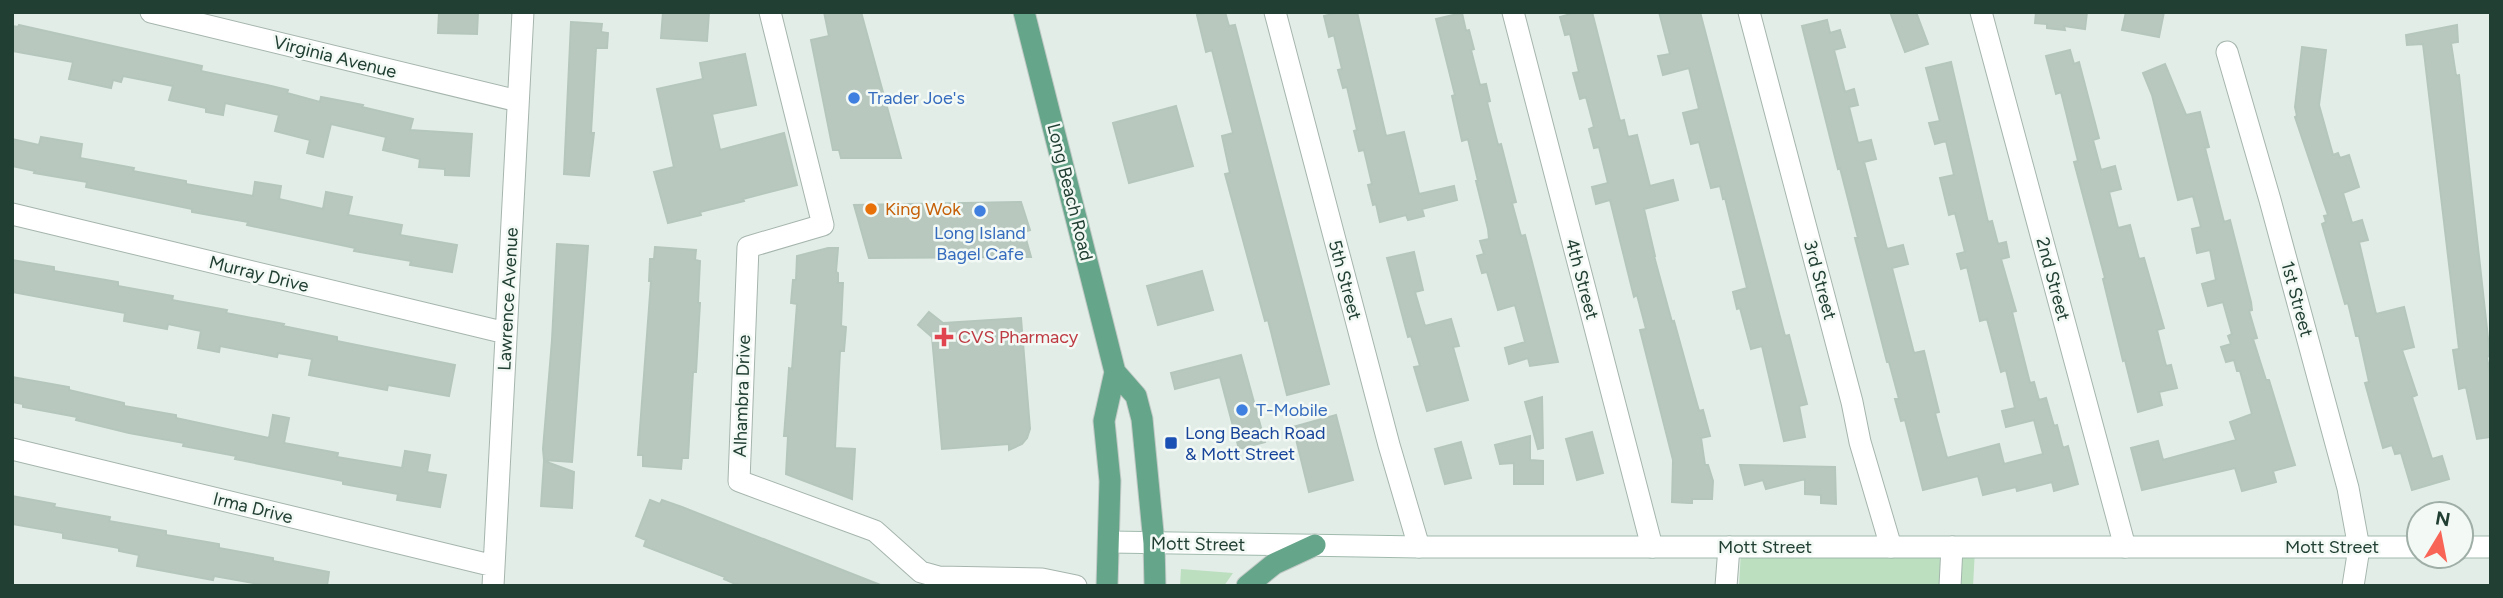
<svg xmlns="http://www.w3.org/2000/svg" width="2503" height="598" font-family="Figtree,sans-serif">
	<rect width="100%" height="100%" fill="#e3ede7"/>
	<!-- green -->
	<path fill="#bbdfbf" d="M1975 550 1973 586H1739L1741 551Z
		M1181 569 1233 573 1224 586H1180Z"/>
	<!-- building -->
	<path fill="#b8c8bf" stroke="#b5c7bd" stroke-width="2" d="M439 12H478L477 34 438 33Z
		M663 12H709L707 41 661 38Z
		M824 12H861L901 158H841L839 150H833L811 40 829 36Z
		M1211 12H1225L1229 26 1235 25 1329 384 1287 395 1268 320 1265 321 1225 174 1230 173 1222 136 1233 133 1212 50 1206 52 1197 15Z
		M1341 12H1357L1386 136 1404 132 1419 194 1454 186 1457 200 1422 209 1424 216 1408 220 1406 215 1380 222 1376 204 1373 205 1368 185 1372 184 1364 150 1359 151 1354 131 1357 130 1347 87 1343 88 1338 70 1342 69 1334 35 1329 37 1324 16Z
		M1578 12H1592L1620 121 1624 120 1628 137 1637 135 1650 186 1673 180 1678 200 1644 209 1655 256H1654L1672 322 1674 321 1699 411 1703 410 1710 436 1701 438 1705 465H1708L1713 481 1712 499H1692V503H1689L1672 502 1673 460 1640 330 1646 329 1637 295 1634 297 1610 200 1596 204 1592 187 1608 183 1599 147 1594 148 1589 129 1594 127 1586 97 1580 99 1573 73 1579 72 1570 34 1565 35 1560 17Z
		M1659 12H1700L1785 336 1789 335 1807 404 1799 406 1805 437 1784 441 1762 346 1751 349 1740 308 1737 309 1733 292 1747 288 1725 198 1723 199 1720 186 1711 188 1699 142 1691 144 1683 113 1699 109 1689 68 1663 75 1658 56 1670 54Z
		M1890 12H1916L1928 44 1905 52Z
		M2036 12H2087L2085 29 2064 26 2065 30 2047 28V24L2035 23Z
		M2126 12H2164L2159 37 2122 30Z
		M1462 13 1466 31 1469 30 1474 49 1471 50 1480 85 1486 84 1490 101 1487 102 1498 145 1501 144 1516 202 1512 203 1521 236 1525 235 1558 362 1530 366 1528 358 1509 364 1505 348 1525 342 1515 305 1498 310 1487 272 1482 273 1477 256 1484 254 1480 241 1489 239 1488 229 1476 181H1478L1468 139 1462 141 1452 96 1455 95 1436 19Z
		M1827 20 1830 33 1840 30 1845 47 1834 50 1845 92 1854 89 1858 105 1849 107 1858 143 1871 140 1876 159 1864 162 1887 249 1903 245 1908 264 1892 268 1914 353 1924 351 1939 412 1935 413 1947 458 1999 444 2004 464 2043 454 2034 420 2006 427 2002 411 2015 408 2006 370 2001 372 1987 319 1980 321 1967 267 1961 269 1957 254 1965 252 1955 213 1949 215 1940 178 1954 175 1946 141 1935 144 1929 123 1940 121 1926 68 1951 62 1988 222 1992 221 1998 244 2006 242 2009 257 2001 259 2016 311 2012 312 2030 383 2034 382 2039 400 2046 398 2054 426 2057 425 2063 448 2068 446 2078 484 2054 491 2052 482 2017 491 2016 487 1983 495 1978 476 1923 490 1905 420 1901 421 1895 399H1899L1889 362H1887L1855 238H1858L1840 168 1838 169 1802 26Z
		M571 22 602 24 601 32 608 33 607 48H596L591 133H594L589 176 564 174Z
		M19 25 202 66 201 71 267 85 288 90 287 93 320 102 321 97 363 105 362 107 413 119 410 130 472 134 469 176 445 175V169L419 167 420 159 383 150 386 137 331 124 323 157 307 153 310 140 275 131 279 115 225 103 223 115 206 112V108L169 100 173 86 123 76 121 82 113 80 111 88 69 79 73 62 12 51V26L18 27Z
		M2457 25 2458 42 2451 43 2456 76 2459 75 2490 356 2487 357 2491 381V437L2477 439 2466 387 2459 389 2453 350 2459 349 2423 44 2407 45 2406 35Z
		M2302 47 2326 50 2319 105 2333 155 2338 153 2340 158 2349 155 2359 187 2343 193 2352 223 2362 220 2368 240 2359 242 2376 314 2404 307 2414 347 2402 350 2417 395 2412 397 2432 459 2442 456 2449 479 2412 490 2401 453 2395 454 2392 445 2383 448 2365 383 2369 382 2359 336H2356L2348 303 2345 304 2322 224 2326 222 2324 216 2328 215 2295 117 2297 116 2295 107Z
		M2070 50 2074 64 2079 62 2099 138 2093 140 2101 170 2115 166 2121 189 2109 192 2118 228 2130 225 2139 259 2144 258 2164 328 2157 330 2166 366 2171 365 2177 388 2159 392 2162 405 2138 412 2125 360 2123 361 2103 279 2105 278 2074 162 2078 161 2061 92 2056 94 2046 56Z
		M745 54 756 105 712 114 720 150 784 133 797 185 743 199 744 201 700 212 701 215 668 223 654 172 674 167 657 89 703 79 700 63Z
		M2165 64 2186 115 2200 112 2209 147 2205 148 2224 222 2230 220 2251 302 2252 310 2249 311 2257 338 2253 339 2266 380H2269L2295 465 2273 471 2276 482 2242 491 2235 468 2142 490 2131 448 2158 441 2163 460 2236 440 2230 422 2252 414 2240 371H2237L2234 360 2226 362 2221 347 2231 344 2228 336 2232 334 2223 302 2208 306 2202 284 2216 280 2210 250 2197 253 2192 229 2201 227 2193 196 2178 200 2152 95 2143 73Z
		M1176 106 1193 166 1129 183 1113 123Z
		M41 137 82 144 80 158 134 168 133 171 186 181V184L253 196 255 182 281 186 279 199 323 209 326 192 352 197 348 215 402 225 400 235 457 245 452 272 410 265 411 261 354 251 355 248 247 225 248 222 192 212V209L86 187 87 182 34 173 35 171 12 166V139L39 145Z
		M1021 202 1030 230 1024 232 1031 257 869 258 854 205Z
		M557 244 588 246 572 462 544 460 543 449 552 340Z
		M655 247 696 250 695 260 700 261 698 303H700L696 372H693L688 458H682L681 469 643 466V455H638L651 281H649L650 259H654Z
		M828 248H838L836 272 838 273V283H843L841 326 846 327 844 351H840L835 448 855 449 852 499 786 474 788 436H784L788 384 789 368 792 369 797 304 791 303 793 280H796L797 256Z
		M1414 252 1423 290 1415 292 1425 326 1451 319 1459 346 1453 347 1468 400 1427 411 1414 367 1420 366 1411 336 1408 337 1387 258Z
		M12 260 54 267V271L118 282V286L173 296 172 300 227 310 226 313 284 324 283 326 337 337V341L455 365 449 396 388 385 387 390 309 375 312 359 278 353 277 357 220 346 219 352 198 348 201 331 168 324 167 329 124 321 125 313 12 292Z
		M1202 271 1213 310 1158 325 1147 286Z
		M929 312 943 323 1021 318 1030 429 1027 438 1022 444 1009 450V444L942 449 932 337 918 325Z
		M1241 355 1265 442 1239 449 1220 377 1175 389 1171 373Z
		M12 377 69 387V390L124 403V406L176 415V418L269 438 273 415 289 418 284 443 338 453 337 457 402 468 405 451 430 455 427 472 446 475 440 507 397 500 398 494 343 484V481L235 459 236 456 183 446 184 443 129 433 76 420 77 417 23 407V404L12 402Z
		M1542 397 1543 448 1538 449 1525 402Z
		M1336 415 1353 480 1309 492 1293 427Z
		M1592 432 1603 473 1577 480 1566 439Z
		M1530 436V460L1543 461V484H1514V463L1500 464 1495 445Z
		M1461 442 1471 478 1445 484 1435 449Z
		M544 461 574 472 572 508 541 506Z
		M1740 465 1835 467 1836 504 1821 503V495L1805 494V479L1766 489 1763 480 1745 485Z
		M12 496 55 504 54 507 110 517 109 521 166 531V535L219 544V548L273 558V561L329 572 327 586H270L214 576 213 580 137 566 139 555 119 551V548L63 538V533L12 524Z
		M650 500 660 504 662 500 682 507 883 586H740L724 579 725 577 644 546 646 540 636 536Z"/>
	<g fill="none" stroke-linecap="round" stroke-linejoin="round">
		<!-- minor casing -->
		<g stroke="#a5b5ad" stroke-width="23">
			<path id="minor" d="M151 12 518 101
				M770 12 823 225 748 247 739 481 875 531 921 572 939 577 1042 579 1076 586
				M1275 12 1389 445 1419 547
				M1513 12 1652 547
				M1749 12 1852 402 1860 442 1891 547
				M1981 12 2125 547
				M2227 52 2270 200 2348 488 2359 548 2353 586
				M12 214 506 333
				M12 449 494 566
				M493 586 523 12
				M1726 586 1729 547
				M1950 586 1952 547"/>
		</g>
		<!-- secondary casing -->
		<g stroke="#a0baad" stroke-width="23">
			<path id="secondary" d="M1110 542 1419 547H2419
				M2461 547H2491"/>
		</g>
		<!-- primary casing -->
		<g stroke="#c1c9c6" stroke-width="23">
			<path id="primary" d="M1024 12 1115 372 1104 421 1110 481 1107 586
				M1115 372 1136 396 1142 419 1154 543 1155 586
				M1247 586 1274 564 1315 545"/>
		</g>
		<!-- minor -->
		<use href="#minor" stroke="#fff" stroke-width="21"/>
		<!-- secondary -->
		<use href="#secondary" stroke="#fff" stroke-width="21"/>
		<!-- primary -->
		<use href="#primary" stroke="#65a58a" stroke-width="21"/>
	</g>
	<!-- markers -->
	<g fill="#3f7fe0" stroke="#f3f9f5" stroke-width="2.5">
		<circle cx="854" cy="98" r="7"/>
		<circle cx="980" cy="211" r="7"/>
		<circle cx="1242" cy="410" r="7"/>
	</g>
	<circle fill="#e8710a" stroke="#f3f9f5" stroke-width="2.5" cx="871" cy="209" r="7"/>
	<path fill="#e0444e" stroke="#f3f9f5" stroke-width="2.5" d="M940.5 326.5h7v7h7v7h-7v7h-7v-7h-7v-7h7z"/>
	<rect fill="#1a4fb4" stroke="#f3f9f5" stroke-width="2.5" x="1164" y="436" width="14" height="14" rx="3.5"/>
	<g text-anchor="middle" stroke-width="5" stroke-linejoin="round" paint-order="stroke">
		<!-- street labels -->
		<g font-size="18" fill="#213f33" stroke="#f3f9f5">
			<text transform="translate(335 57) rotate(14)" y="6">Virginia Avenue</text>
			<text transform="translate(1070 192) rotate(76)" y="6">Long Beach Road</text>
			<text transform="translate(259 274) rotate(14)" y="6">Murray Drive</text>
			<text transform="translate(1582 279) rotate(75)" y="6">4th Street</text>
			<text transform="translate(2053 279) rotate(75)" y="6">2nd Street</text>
			<text transform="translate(1345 280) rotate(75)" y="6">5th Street</text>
			<text transform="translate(1820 280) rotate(75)" y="6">3rd Street</text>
			<text transform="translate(508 299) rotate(-87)" y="6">Lawrence Avenue</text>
			<text transform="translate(2297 299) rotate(75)" y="6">1st Street</text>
			<text transform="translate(742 396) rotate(-88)" y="6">Alhambra Drive</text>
			<text transform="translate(253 508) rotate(14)" y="6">Irma Drive</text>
			<text transform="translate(1198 544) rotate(1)" y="6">Mott Street</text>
			<text x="1765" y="553">Mott Street</text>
			<text x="2332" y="553">Mott Street</text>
		</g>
		<!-- shop labels -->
		<g font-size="18" fill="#366cbe" stroke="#f3f9f5" text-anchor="start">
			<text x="868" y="104">Trader Joe's</text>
			<text x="980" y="239" text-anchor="middle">Long Island<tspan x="980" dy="21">Bagel Cafe</tspan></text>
			<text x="1256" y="416">T-Mobile</text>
		</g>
		<!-- food labels -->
		<g font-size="18" fill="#c56008" stroke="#f3f9f5" text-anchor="start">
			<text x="885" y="215">King Wok</text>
		</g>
		<!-- health labels -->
		<g font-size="18" fill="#be3a42" stroke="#f3f9f5" text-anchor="start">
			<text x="958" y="343">CVS Pharmacy</text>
		</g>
		<!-- transit labels -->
		<g font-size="18" fill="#164399" stroke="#f3f9f5" text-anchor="start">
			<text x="1185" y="439">Long Beach Road<tspan x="1185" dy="21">&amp; Mott Street</tspan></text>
		</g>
	</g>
	<!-- border -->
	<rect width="2503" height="598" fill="none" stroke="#213f33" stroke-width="28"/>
	<!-- north arrow -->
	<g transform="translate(2440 535) rotate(10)"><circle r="33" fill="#f3f9f5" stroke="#9fafa7" stroke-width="2"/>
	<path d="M0-5L12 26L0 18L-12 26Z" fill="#f86456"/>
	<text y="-10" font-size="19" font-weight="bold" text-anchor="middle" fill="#213f33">N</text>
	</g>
</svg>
